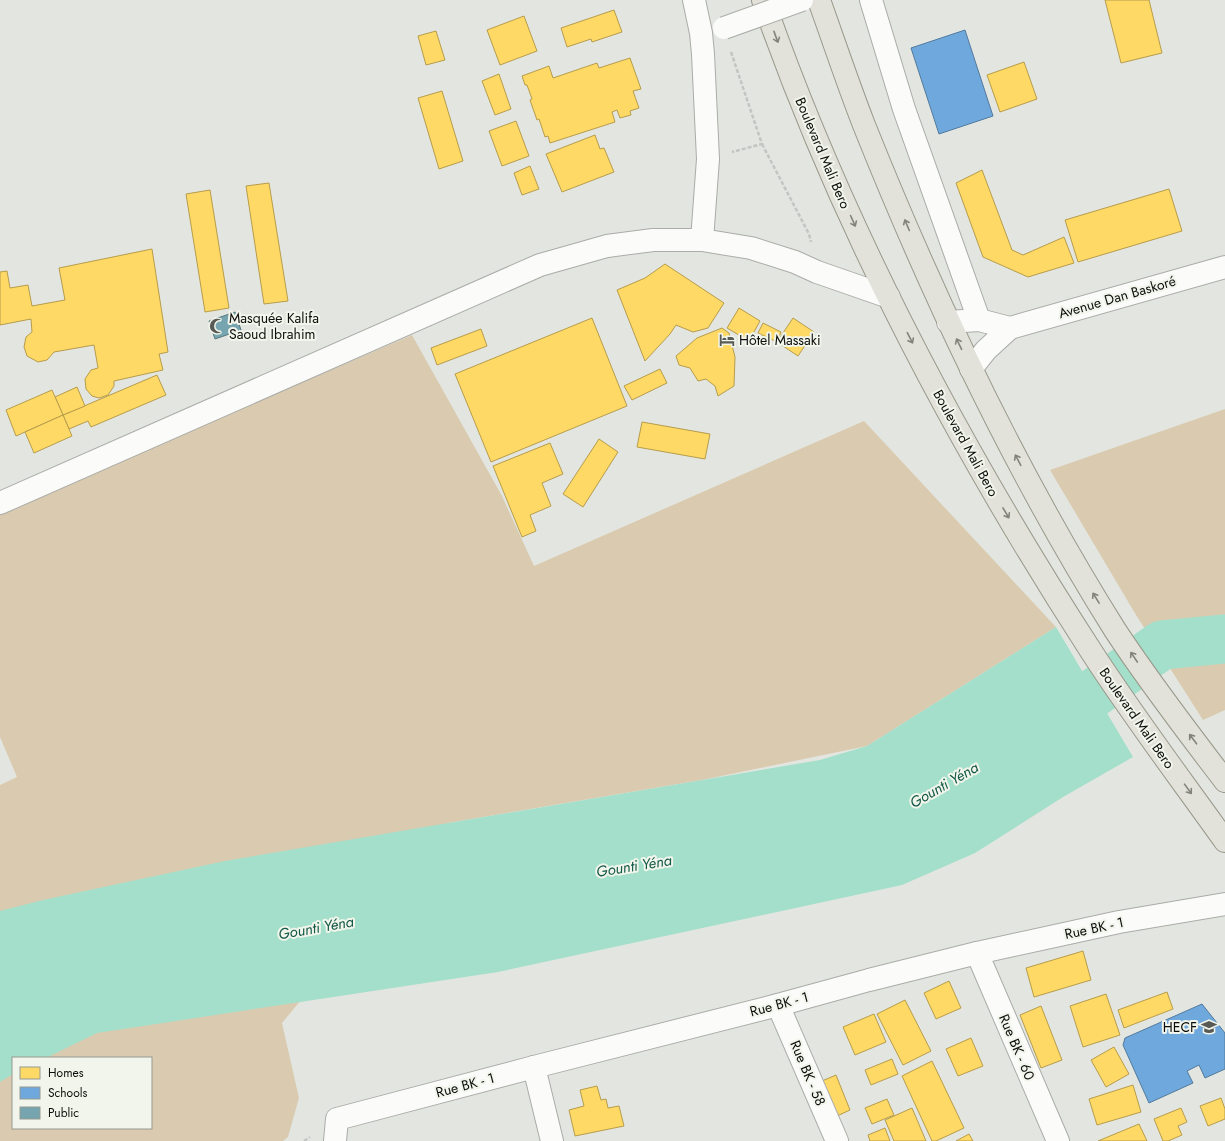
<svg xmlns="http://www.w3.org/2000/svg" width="1225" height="1141" font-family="Jost,sans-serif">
  <rect width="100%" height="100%" fill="#e3e6e0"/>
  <g fill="#dacbb0" fill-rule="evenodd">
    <path d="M 412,335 L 502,496 L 534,566 L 864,421 L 1056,627 L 867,746 L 702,780 L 448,823 L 282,1023 L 299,1098 L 288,1137 L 283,1141 L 0,1141 L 0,785 L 17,777 L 0,737 L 0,515 L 30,500 ZM 13,1058 L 151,1058 L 151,1128 L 13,1128 Z"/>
    <polygon points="1225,409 1225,710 1203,720 1136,615 1050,470"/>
  </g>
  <polygon fill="#a3dfca" points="1056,627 1133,757 1063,797 975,853 902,885 498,972 97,1033 46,1058 13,1058 13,1074 0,1082 0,911 43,900 225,861 820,760 867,746"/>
  <g fill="#ffd966" stroke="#b69c4b">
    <polygon points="1105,0 1149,0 1162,53 1121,63"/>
    <polygon points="614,10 622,32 592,42 591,39 567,47 561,28"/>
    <polygon points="524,16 537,51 500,65 487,30"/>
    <polygon points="436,31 445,60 426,65 418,36"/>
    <polygon points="630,58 641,89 633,91 639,108 630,111 631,115 620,118 617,110 612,112 615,122 550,143 548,136 545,137 539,119 537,120 530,100 532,99 527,85 525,85 522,76 549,66 553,78 597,63 599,68"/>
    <polygon points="1024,62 1037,99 1000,112 987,75"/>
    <polygon points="499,74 511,109 495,115 482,81"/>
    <polygon points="442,91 463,161 439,169 418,98"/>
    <polygon points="516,121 529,156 502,166 489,131"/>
    <polygon points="595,135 600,149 604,148 614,172 562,192 546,154"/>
    <polygon points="530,166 539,189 522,195 514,173"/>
    <polygon points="982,170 1012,250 1023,255 1064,237 1074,263 1028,277 983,257 956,183"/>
    <polygon points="269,183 288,301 264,304 246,186"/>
    <polygon points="1169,189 1182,231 1078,262 1065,220"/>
    <polygon points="210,190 229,308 205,312 186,194"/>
    <polygon points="152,249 168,352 159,354 163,370 114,381 114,386 108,395 99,398 92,396 86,389 85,379 91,370 98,368 94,345 54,352 47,360 38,362 27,356 24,347 26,337 32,332 31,319 0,325 0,272 7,271 10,288 28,285 32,306 65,300 59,268"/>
    <polygon points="665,264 724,303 708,328 693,332 676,325 670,334 645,361 617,290 645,278"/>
    <polygon points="739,308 760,321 749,341 727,328"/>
    <polygon points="592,318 627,406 491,462 455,374"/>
    <polygon points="793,318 814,332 798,356 777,342"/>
    <polygon points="763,323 781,332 777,342 758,333"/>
    <polygon points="722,328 729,333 735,357 734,386 718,396 715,386 706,379 698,381 690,368 679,365 676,356 697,338"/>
    <polygon points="481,329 487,346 437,365 431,348"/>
    <polygon points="660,369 667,383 632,400 624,386"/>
    <polygon points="157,375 166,395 91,427 88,421 69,429 63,415"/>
    <polygon points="77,387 85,406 63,415 55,397"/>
    <polygon points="52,390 63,415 16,436 6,410"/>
    <polygon points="63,415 72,436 34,453 25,432"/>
    <polygon points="642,422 710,434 705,459 637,447"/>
    <polygon points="599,439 618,452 583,507 563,494"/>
    <polygon points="550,443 563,474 542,483 551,506 530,515 536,531 522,537 493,466"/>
    <polygon points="1083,951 1091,980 1034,997 1026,968"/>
    <polygon points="949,981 961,1008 936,1019 924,993"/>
    <polygon points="1167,992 1173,1009 1124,1028 1118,1010"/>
    <polygon points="1106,994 1120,1035 1083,1047 1070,1006"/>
    <polygon points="905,1000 931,1051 903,1065 877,1014"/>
    <polygon points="1041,1006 1062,1060 1041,1068 1020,1015"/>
    <polygon points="874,1014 886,1042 855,1055 843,1027"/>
    <polygon points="971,1038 983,1066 958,1076 946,1049"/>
    <polygon points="1114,1047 1129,1074 1106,1087 1091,1060"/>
    <polygon points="892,1059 898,1074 871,1085 865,1070"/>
    <polygon points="932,1061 964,1128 936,1141 932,1141 902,1076"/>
    <polygon points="836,1075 850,1110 837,1116 822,1081"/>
    <polygon points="1133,1085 1141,1112 1097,1125 1089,1099"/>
    <polygon points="597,1086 601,1100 606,1099 608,1108 619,1106 624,1126 575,1136 569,1110 584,1106 580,1090"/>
    <polygon points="1221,1098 1225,1109 1225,1119 1208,1126 1200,1106"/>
    <polygon points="887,1099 894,1115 872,1124 865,1108"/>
    <polygon points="912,1108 926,1141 894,1141 885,1120"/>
    <polygon points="1181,1108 1187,1122 1178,1126 1182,1135 1168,1141 1163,1141 1154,1119"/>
    <polygon points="1139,1124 1147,1141 1098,1141"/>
    <polygon points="885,1128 890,1141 870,1141 868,1135"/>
    <polygon points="969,1134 973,1141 956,1141"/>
  </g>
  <g fill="#6fa8dc" stroke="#527a9d">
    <polygon points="965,30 993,116 939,134 911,48"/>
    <polygon points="1202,1004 1225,1033 1225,1069 1205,1078 1199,1065 1187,1071 1193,1083 1149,1103 1123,1045 1125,1038"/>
  </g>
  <polygon fill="#76a5af" stroke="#56787e" points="235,312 241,330 215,339 209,321"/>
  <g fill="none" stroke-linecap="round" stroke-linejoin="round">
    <polyline stroke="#a3dfca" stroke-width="49" points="1040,731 1162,645 1225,639"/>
    <g stroke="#aaaca7" stroke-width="24">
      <g id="minor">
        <polyline points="694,0 701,33 703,54 708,159 702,240"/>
        <polyline points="871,0 904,109 979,320"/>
        <polyline points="948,322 979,320 1010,328 1225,267"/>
        <polyline points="971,369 986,350 1010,328"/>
        <polyline points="0,503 540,265 607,246 653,240 702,240 751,248 795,262 817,272 889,297"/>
        <polyline points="977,953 1058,1141"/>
        <polyline points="778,1005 837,1141"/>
        <polyline points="534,1067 552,1141"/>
        <polyline points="335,1141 337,1119 534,1067 778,1005 869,980 977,953 1119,922 1225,904"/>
      </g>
    </g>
    <g stroke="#98988a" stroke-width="24">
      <g id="major">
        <path d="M 763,0 C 843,229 959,447 1091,651 C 1133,716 1180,778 1225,841"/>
        <path d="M 819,0 C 834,42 848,84 864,125 C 934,300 1015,471 1115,630 C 1149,682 1187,731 1225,781"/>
      </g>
    </g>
    <g stroke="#c4c4c2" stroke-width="2.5" stroke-dasharray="4 2" stroke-linecap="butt">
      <polyline points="731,52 762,144 732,152"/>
      <polyline points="762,144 809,234 811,242"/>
      <polyline points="304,1141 310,1137"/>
    </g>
    <use href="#minor" stroke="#fbfbfa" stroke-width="22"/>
    <use href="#major" stroke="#e2e2da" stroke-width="22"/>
    <g stroke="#aaaca7" stroke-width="24" stroke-linecap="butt">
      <polyline id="minor-bridge" points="724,28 802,0"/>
    </g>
    <use href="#minor-bridge" stroke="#fbfbfa" stroke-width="22"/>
  </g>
  <defs><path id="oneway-shaft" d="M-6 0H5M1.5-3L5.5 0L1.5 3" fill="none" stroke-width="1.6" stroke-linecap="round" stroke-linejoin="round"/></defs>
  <g stroke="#82837d">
    <use href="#oneway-shaft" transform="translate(776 37) rotate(70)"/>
    <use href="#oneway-shaft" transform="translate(853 221) rotate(66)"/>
    <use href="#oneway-shaft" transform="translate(907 225) rotate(-113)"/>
    <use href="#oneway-shaft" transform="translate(910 338) rotate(63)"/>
    <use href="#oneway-shaft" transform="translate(959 344) rotate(-116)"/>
    <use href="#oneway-shaft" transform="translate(1018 460) rotate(-118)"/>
    <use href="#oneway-shaft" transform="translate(1006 513) rotate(59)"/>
    <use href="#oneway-shaft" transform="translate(1096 598) rotate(-122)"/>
    <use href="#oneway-shaft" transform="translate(1134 657) rotate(-124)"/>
    <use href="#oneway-shaft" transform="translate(1193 739) rotate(-127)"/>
    <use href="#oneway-shaft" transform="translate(1188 789) rotate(54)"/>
  </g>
  <defs>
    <g id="mosque-bare" transform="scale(1.2)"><path d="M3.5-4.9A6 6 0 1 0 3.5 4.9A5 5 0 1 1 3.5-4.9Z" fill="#585a56" stroke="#f1f5eb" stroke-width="2.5" paint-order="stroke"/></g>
    <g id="hotel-bare" transform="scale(1.2)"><path d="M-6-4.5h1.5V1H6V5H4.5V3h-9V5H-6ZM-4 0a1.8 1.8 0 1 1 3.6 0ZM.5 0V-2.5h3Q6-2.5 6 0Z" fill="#585a56" stroke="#f1f5eb" stroke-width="2.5" paint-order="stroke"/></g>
    <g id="university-bare" transform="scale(1.2)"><path d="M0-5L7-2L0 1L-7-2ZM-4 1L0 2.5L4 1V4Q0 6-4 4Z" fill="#585a56" stroke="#f1f5eb" stroke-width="2.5" paint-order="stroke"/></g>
  </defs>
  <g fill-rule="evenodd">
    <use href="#mosque-bare" x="217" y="326"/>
    <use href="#hotel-bare" x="727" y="340"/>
    <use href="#university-bare" x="1209" y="1027"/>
  </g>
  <g text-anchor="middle" stroke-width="4" stroke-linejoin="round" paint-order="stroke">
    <g font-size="14" fill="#0d0e0b" stroke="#f1f5eb">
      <text transform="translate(823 153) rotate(67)" y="5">Boulevard Mali Bero</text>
      <text transform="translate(1117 297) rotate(-16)" y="5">Avenue Dan Baskoré</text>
      <text transform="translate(966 443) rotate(61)" y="5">Boulevard Mali Bero</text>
      <text transform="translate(1137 718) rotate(55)" y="5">Boulevard Mali Bero</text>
      <text transform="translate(1094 928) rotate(-12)" y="5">Rue BK - 1</text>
      <text transform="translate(779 1004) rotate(-15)" y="5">Rue BK - 1</text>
      <text transform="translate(1017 1047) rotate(67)" y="5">Rue BK - 60</text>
      <text transform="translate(808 1073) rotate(67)" y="5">Rue BK - 58</text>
      <text transform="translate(465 1085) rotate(-15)" y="5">Rue BK - 1</text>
    </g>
    <g font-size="14" fill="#0d0e0b" stroke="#f1f5eb" text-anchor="start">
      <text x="229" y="323">Masquée Kalifa<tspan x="229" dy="16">Saoud Ibrahim</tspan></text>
      <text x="739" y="345">Hôtel Massaki</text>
      <text x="1197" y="1032" text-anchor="end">HECF</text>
    </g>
    <g font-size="15" font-style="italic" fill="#145948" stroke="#f1f5eb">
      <text transform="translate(944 785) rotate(-30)" y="5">Gounti Yéna</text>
      <text transform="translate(634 866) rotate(-9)" y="5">Gounti Yéna</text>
      <text transform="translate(316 928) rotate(-10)" y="5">Gounti Yéna</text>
    </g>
  </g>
  <rect x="12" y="1057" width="140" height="72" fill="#f1f5eb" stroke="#969991"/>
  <rect x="20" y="1067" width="20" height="12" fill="#ffd966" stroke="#969991"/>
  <text x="48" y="1077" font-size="12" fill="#0d0e0b">Homes</text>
  <rect x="20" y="1087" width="20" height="12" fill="#6fa8dc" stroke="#969991"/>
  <text x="48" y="1097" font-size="12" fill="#0d0e0b">Schools</text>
  <rect x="20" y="1107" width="20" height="12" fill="#76a5af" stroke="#969991"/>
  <text x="48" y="1117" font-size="12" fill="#0d0e0b">Public</text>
</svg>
